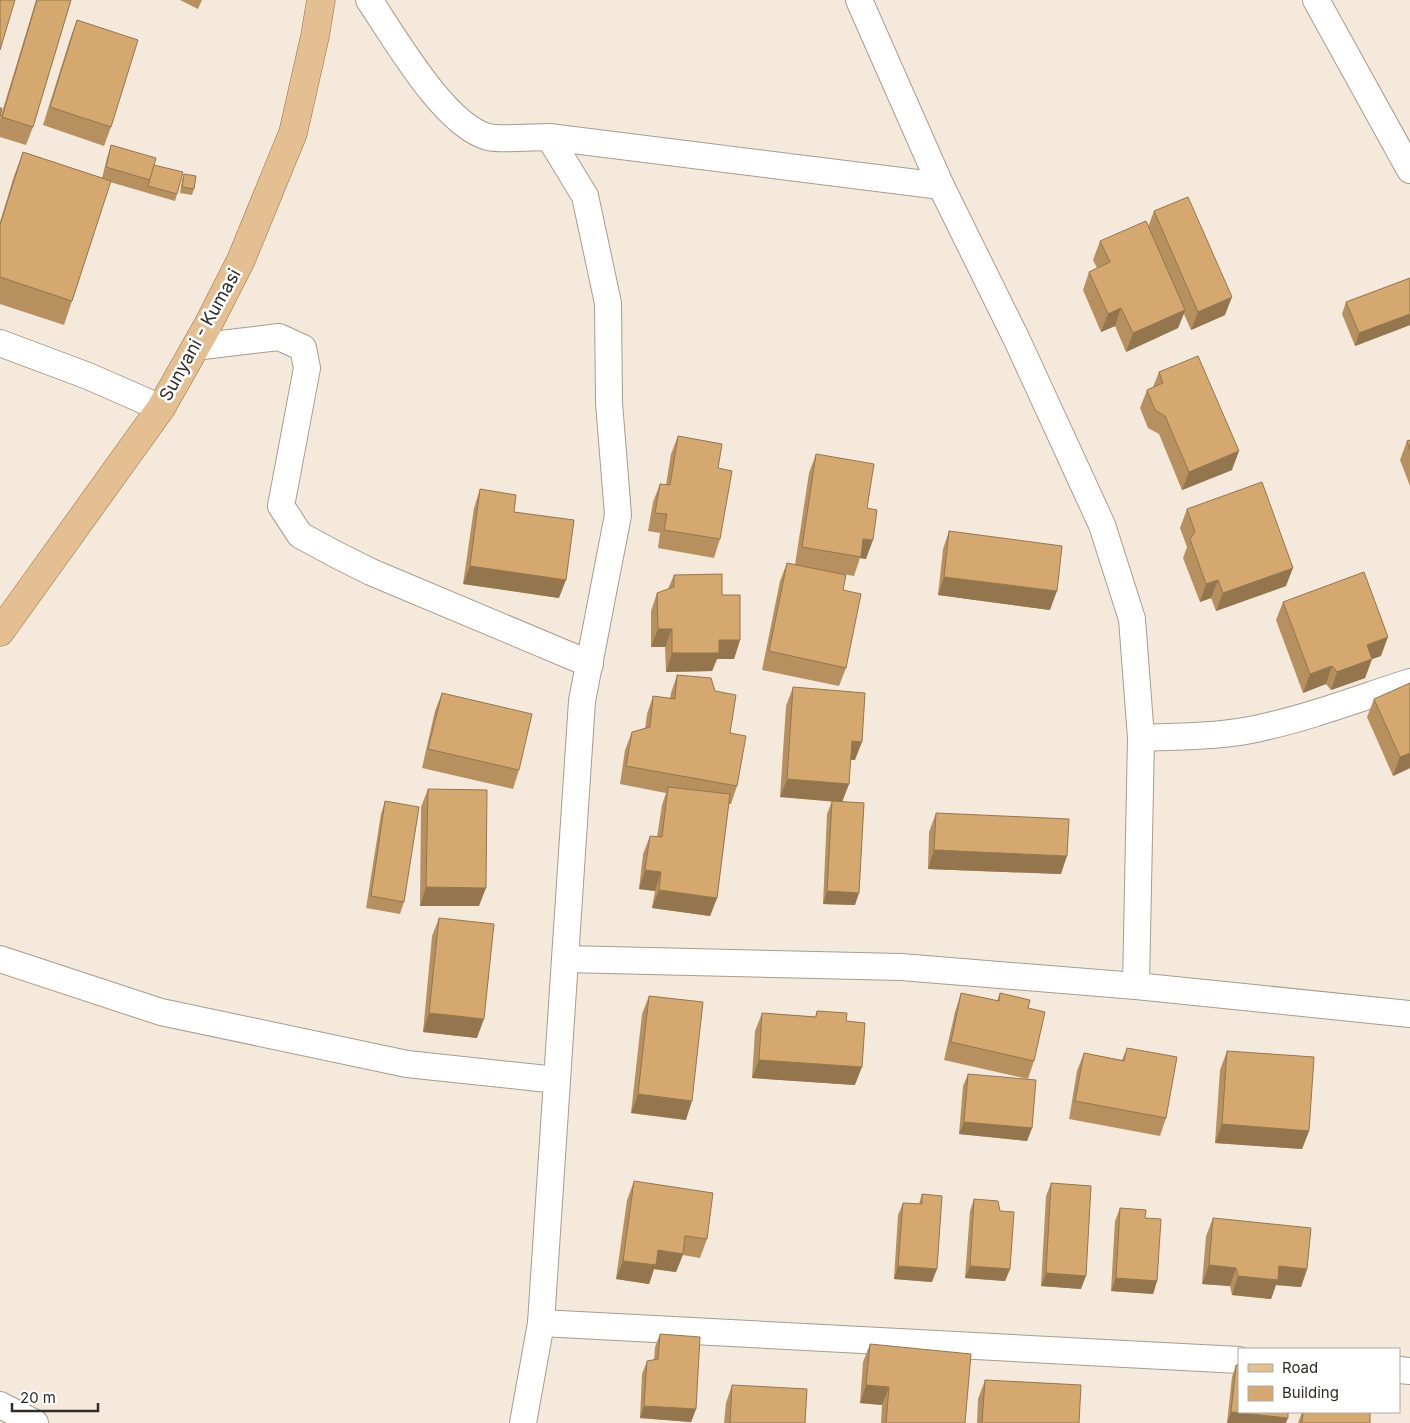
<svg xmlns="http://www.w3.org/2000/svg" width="1410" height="1423" font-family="Inter,sans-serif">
  <rect width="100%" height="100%" fill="#f5e9db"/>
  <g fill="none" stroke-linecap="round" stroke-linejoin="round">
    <g stroke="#a79c8f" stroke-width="28">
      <g id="minor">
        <path d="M 369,0 C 395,38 444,125 488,137 C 502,140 534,137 549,137 L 941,186"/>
        <polyline points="859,0 941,186 1017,340 1102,525 1132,619 1141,738 1136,986"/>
        <polyline points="1316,0 1410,170"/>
        <polyline points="0,343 88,376 161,408"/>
        <polyline points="195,347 279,337 303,348 307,368 281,506 300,535 335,554 371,572 590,664"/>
        <path d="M 1141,738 C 1180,736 1221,737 1260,728 C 1311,717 1360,698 1410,682"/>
        <polyline points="0,959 161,1012 407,1064 557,1080"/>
        <polyline points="565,959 901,967 1136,986 1410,1014"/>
        <polyline points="541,1323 1239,1360"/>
        <polyline points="1399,1370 1410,1371"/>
        <polyline points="0,1405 35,1423"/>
        <polyline points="523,1423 541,1323 582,701 618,515 609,403 608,303 585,196 549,137"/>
      </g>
    </g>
    <g stroke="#996f3d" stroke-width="29">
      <polyline id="primary" points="0,632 161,408 208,325 241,260 293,133 315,36 321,0"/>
    </g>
    <use href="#minor" stroke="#fff" stroke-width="26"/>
    <use href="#primary" stroke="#e4bf92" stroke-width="28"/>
  </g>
  <g fill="#b6905f">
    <polygon points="36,0 71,0 33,127 26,145 0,137 0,119"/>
    <polygon points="180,0 202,0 198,9"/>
    <polygon points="77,20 111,127 104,146 43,125 70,39"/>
    <polygon points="111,145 154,165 177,194 175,201 110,182 72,301 64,325 0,304 0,222 14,176 23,152 102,178 107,158"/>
    <polygon points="184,174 194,189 192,195 180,193 182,180"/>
    <polygon points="1154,211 1225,315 1191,330 1184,314 1178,328 1126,352 1115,326 1101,332 1083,290 1089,272 1097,268 1093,260 1100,241 1148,227"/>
    <polygon points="1410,278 1410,325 1355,346 1342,314 1346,302"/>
    <polygon points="1159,372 1232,470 1182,490 1159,434 1148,428 1140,408 1147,390 1153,387"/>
    <polygon points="678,436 718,468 720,539 714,558 658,548 660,533 648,531 653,502 660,484 666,485 671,454"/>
    <polygon points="1410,440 1410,486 1400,460 1407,441"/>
    <polygon points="816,454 867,508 866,559 860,558 854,576 825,571 843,590 846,668 839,686 762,670 780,581 787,563 795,565 809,473"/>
    <polygon points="480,489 514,512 559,598 463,584 474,508"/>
    <polygon points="1187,509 1286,586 1216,611 1211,598 1200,602 1183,558 1187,547 1180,528"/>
    <polygon points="949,531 1050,610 938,595 943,549"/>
    <polygon points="674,575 722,595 740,640 734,659 717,659 712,671 666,672 665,647 651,647 651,611 657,593 668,589"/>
    <polygon points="1283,602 1381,656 1372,659 1365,678 1331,690 1326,684 1303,693 1276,620"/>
    <polygon points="677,675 715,691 730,733 737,786 731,804 729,804 717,898 710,916 652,908 655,891 639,889 643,854 650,836 657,837 662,805 666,793 620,784 625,750 632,732 645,729 647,714 653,696 670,698 671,693"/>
    <polygon points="793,687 855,760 850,760 849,784 842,802 855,905 823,904 827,814 832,801 836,802 780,797 786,706"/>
    <polygon points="442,693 519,770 513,789 422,768 435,711"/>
    <polygon points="1374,699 1410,768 1393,776 1367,717"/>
    <polygon points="428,789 479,906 420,906 421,807"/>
    <polygon points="385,801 404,902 400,914 366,908 381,814"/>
    <polygon points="936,813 1061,874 928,869 929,832"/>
    <polygon points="439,918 477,1038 423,1032 432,936"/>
    <polygon points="961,993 997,1001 1000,993 1028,1008 1034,1061 1028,1079 944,1060 955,1012"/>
    <polygon points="649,996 686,1120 631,1113 642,1014"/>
    <polygon points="817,1011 846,1021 855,1085 752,1078 755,1031 762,1013 815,1017"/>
    <polygon points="1127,1048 1166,1118 1160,1136 1069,1119 1077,1071 1084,1053 1122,1060"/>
    <polygon points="1227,1051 1309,1131 1302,1149 1215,1143 1220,1070"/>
    <polygon points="968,1074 1032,1128 1027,1141 959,1134 963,1086"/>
    <polygon points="634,1181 707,1239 700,1258 683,1255 676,1272 654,1269 649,1284 616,1279 627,1200"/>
    <polygon points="1051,1183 1081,1289 1041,1286 1046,1196"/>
    <polygon points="922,1194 932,1282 894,1279 898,1215 903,1203 919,1204"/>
    <polygon points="974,1199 1010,1269 1005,1281 965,1278 970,1211"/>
    <polygon points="1120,1208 1145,1218 1157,1281 1153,1294 1111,1291 1115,1221"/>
    <polygon points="1213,1218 1307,1269 1301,1287 1276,1285 1271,1299 1232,1295 1230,1286 1202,1284 1206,1236"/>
    <polygon points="660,1334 696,1409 691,1422 640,1418 642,1374 647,1361 654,1360 655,1347"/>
    <polygon points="870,1344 965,1423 881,1423 882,1405 860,1403 863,1362"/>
    <polygon points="1236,1365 1286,1423 1227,1423 1232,1377"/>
    <polygon points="985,1380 1079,1423 977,1423 978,1399"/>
    <polygon points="732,1385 805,1423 724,1423 726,1403"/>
    <polygon points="1302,1412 1355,1412 1370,1423 1298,1423"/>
  </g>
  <g fill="#94764e">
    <polygon points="1232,297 1225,315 1191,330 1198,312"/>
    <polygon points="1121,308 1115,326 1101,332 1108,314"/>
    <polygon points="1185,310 1178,328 1126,352 1133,333"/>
    <polygon points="1410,314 1410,325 1355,346 1359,333"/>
    <polygon points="1239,451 1232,470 1182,490 1189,472"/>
    <polygon points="863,539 873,540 866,559 860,558"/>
    <polygon points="470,566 566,580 559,598 463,584"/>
    <polygon points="1293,568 1286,586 1216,611 1223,593"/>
    <polygon points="944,577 1057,591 1050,610 938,595"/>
    <polygon points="1218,580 1211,598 1200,602 1206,584"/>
    <polygon points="658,629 672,629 665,647 651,647"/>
    <polygon points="1388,637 1381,656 1372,659 1365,678 1331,690 1337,672 1367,645"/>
    <polygon points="719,640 740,640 734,659 717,659 712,671 666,672 672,653"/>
    <polygon points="1332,666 1326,684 1303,693 1310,674"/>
    <polygon points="852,741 862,742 855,760 845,759"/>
    <polygon points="1410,753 1410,768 1393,776 1400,757"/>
    <polygon points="787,779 849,784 842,802 780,797"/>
    <polygon points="934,850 1067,856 1061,874 928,869"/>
    <polygon points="645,870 661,872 655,891 639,889"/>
    <polygon points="426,887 486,888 479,906 420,906"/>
    <polygon points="659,890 717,898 710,916 652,908"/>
    <polygon points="827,891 859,893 855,905 823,904"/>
    <polygon points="429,1013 484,1019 477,1038 423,1032"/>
    <polygon points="759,1060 862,1067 855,1085 752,1078"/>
    <polygon points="638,1094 692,1101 686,1120 631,1113"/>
    <polygon points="964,1122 1032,1128 1027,1141 959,1134"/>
    <polygon points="1222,1124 1309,1131 1302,1149 1215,1143"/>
    <polygon points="658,1250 683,1254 676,1272 654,1269 649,1284 616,1279 623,1261"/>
    <polygon points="1209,1265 1236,1268 1230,1286 1202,1284"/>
    <polygon points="898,1266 937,1269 932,1282 894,1279"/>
    <polygon points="970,1266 1010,1269 1005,1281 965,1278"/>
    <polygon points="1279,1266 1307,1269 1301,1287 1276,1285 1271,1299 1232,1295 1238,1276"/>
    <polygon points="1046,1273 1086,1276 1081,1289 1041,1286"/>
    <polygon points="1116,1278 1157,1281 1153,1294 1111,1291"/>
    <polygon points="866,1385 889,1387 882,1405 860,1403"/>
    <polygon points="644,1406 696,1409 691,1422 640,1418"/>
    <polygon points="1231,1412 1288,1418 1286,1423 1227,1423"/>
  </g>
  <g fill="#d4a86f" stroke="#94764e">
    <polygon points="0,0 15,0 0,50"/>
    <polygon points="37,0 71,0 33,127 2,117"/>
    <polygon points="77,20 138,40 111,127 50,107"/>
    <polygon points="0,108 2,108 0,117"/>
    <polygon points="111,145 156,158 150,180 106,167"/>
    <polygon points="23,152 111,181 72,301 0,277 0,225"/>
    <polygon points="154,165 183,172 177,194 148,186"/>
    <polygon points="184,174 196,176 194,189 182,187"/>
    <polygon points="1188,197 1232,297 1198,312 1154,211"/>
    <polygon points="1146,221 1185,310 1133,333 1121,308 1108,314 1089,272 1110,262 1100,241"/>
    <polygon points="1410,278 1410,314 1359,333 1346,302"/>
    <polygon points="1198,356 1239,451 1189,472 1165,416 1155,410 1147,390 1163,383 1159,372"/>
    <polygon points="678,436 722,444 718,468 732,471 720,539 664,530 667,514 655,513 660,484 670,485"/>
    <polygon points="1410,440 1410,450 1407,441"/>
    <polygon points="816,454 874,464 867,508 877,510 873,540 863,539 861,557 802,547"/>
    <polygon points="1262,482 1293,568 1223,593 1218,580 1206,584 1190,539 1195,532 1187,509"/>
    <polygon points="480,489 516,495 514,512 574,520 566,580 470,566"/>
    <polygon points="949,531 1062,546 1057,591 944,577"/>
    <polygon points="787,563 846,575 843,590 861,594 846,668 769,651"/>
    <polygon points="1364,572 1388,637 1367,645 1372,659 1337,672 1332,666 1310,674 1283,602"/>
    <polygon points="722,574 722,595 740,595 740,640 719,640 719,653 672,653 672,629 658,629 657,593 674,587 674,575"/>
    <polygon points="677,675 711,678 715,691 736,695 730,733 746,736 737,786 626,766 632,732 650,727 653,696 675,699"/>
    <polygon points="1410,683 1410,753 1400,757 1374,699"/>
    <polygon points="793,687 865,693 862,742 852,741 849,784 787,779"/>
    <polygon points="442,693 532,714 519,770 428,749"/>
    <polygon points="668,787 730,794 717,898 659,890 661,872 645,870 650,836 662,837"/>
    <polygon points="428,789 487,790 486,888 426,887"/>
    <polygon points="385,801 419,807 404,902 371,896"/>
    <polygon points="832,801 864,803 859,893 827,891"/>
    <polygon points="936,813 1069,819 1067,856 934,850"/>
    <polygon points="439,918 494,924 484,1019 429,1013"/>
    <polygon points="961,993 999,1001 1000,993 1030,1000 1028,1008 1045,1012 1034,1061 951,1042"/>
    <polygon points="649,996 703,1002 692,1101 638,1094"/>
    <polygon points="817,1011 847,1013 846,1021 865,1023 862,1067 759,1060 762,1013 816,1017"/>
    <polygon points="1127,1048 1177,1057 1166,1118 1075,1101 1084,1053 1124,1061"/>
    <polygon points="1227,1051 1314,1057 1309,1131 1222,1124"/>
    <polygon points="968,1074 1036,1080 1032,1128 964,1122"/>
    <polygon points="634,1181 713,1193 707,1239 685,1236 683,1254 658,1250 656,1265 623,1261"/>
    <polygon points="1051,1183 1091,1186 1086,1276 1046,1273"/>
    <polygon points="922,1194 942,1196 937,1269 898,1266 903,1203 922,1204"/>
    <polygon points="974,1199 998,1201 1000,1211 1014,1212 1010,1269 970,1266"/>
    <polygon points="1120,1208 1146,1210 1145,1218 1161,1219 1157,1281 1116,1278"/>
    <polygon points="1213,1218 1311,1228 1307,1269 1279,1266 1278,1280 1238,1276 1236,1268 1209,1265"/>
    <polygon points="660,1334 700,1337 696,1409 644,1406 647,1361 658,1359"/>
    <polygon points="870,1344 971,1354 965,1423 886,1423 889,1387 866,1385"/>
    <polygon points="1236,1365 1239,1365 1239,1412 1288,1412 1288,1418 1231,1412"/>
    <polygon points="985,1380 1081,1385 1079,1423 982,1423"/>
    <polygon points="732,1385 807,1389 805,1423 730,1423"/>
    <polygon points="1303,1412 1370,1412 1370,1423 1302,1423"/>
  </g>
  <g text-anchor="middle" stroke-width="5" stroke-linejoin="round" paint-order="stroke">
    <g font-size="18" fill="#2f2b26" stroke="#fff">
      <text transform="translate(200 335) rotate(-61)" y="6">Sunyani - Kumasi</text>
    </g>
  </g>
  <rect x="1238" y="1348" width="162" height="65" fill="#ffffff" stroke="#acaaa8"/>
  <rect x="1248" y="1364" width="25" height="8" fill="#e4bf92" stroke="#acaaa8"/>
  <text x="1282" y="1373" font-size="15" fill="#2f2b26">Road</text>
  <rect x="1248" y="1386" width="25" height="15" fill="#d4a86f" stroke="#acaaa8"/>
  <text x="1282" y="1398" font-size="15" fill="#2f2b26">Building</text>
  <path d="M12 1403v8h86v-8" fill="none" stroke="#2f2b26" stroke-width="2.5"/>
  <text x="20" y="1403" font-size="15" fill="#2f2b26" stroke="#ffffff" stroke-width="4" paint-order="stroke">20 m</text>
</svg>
